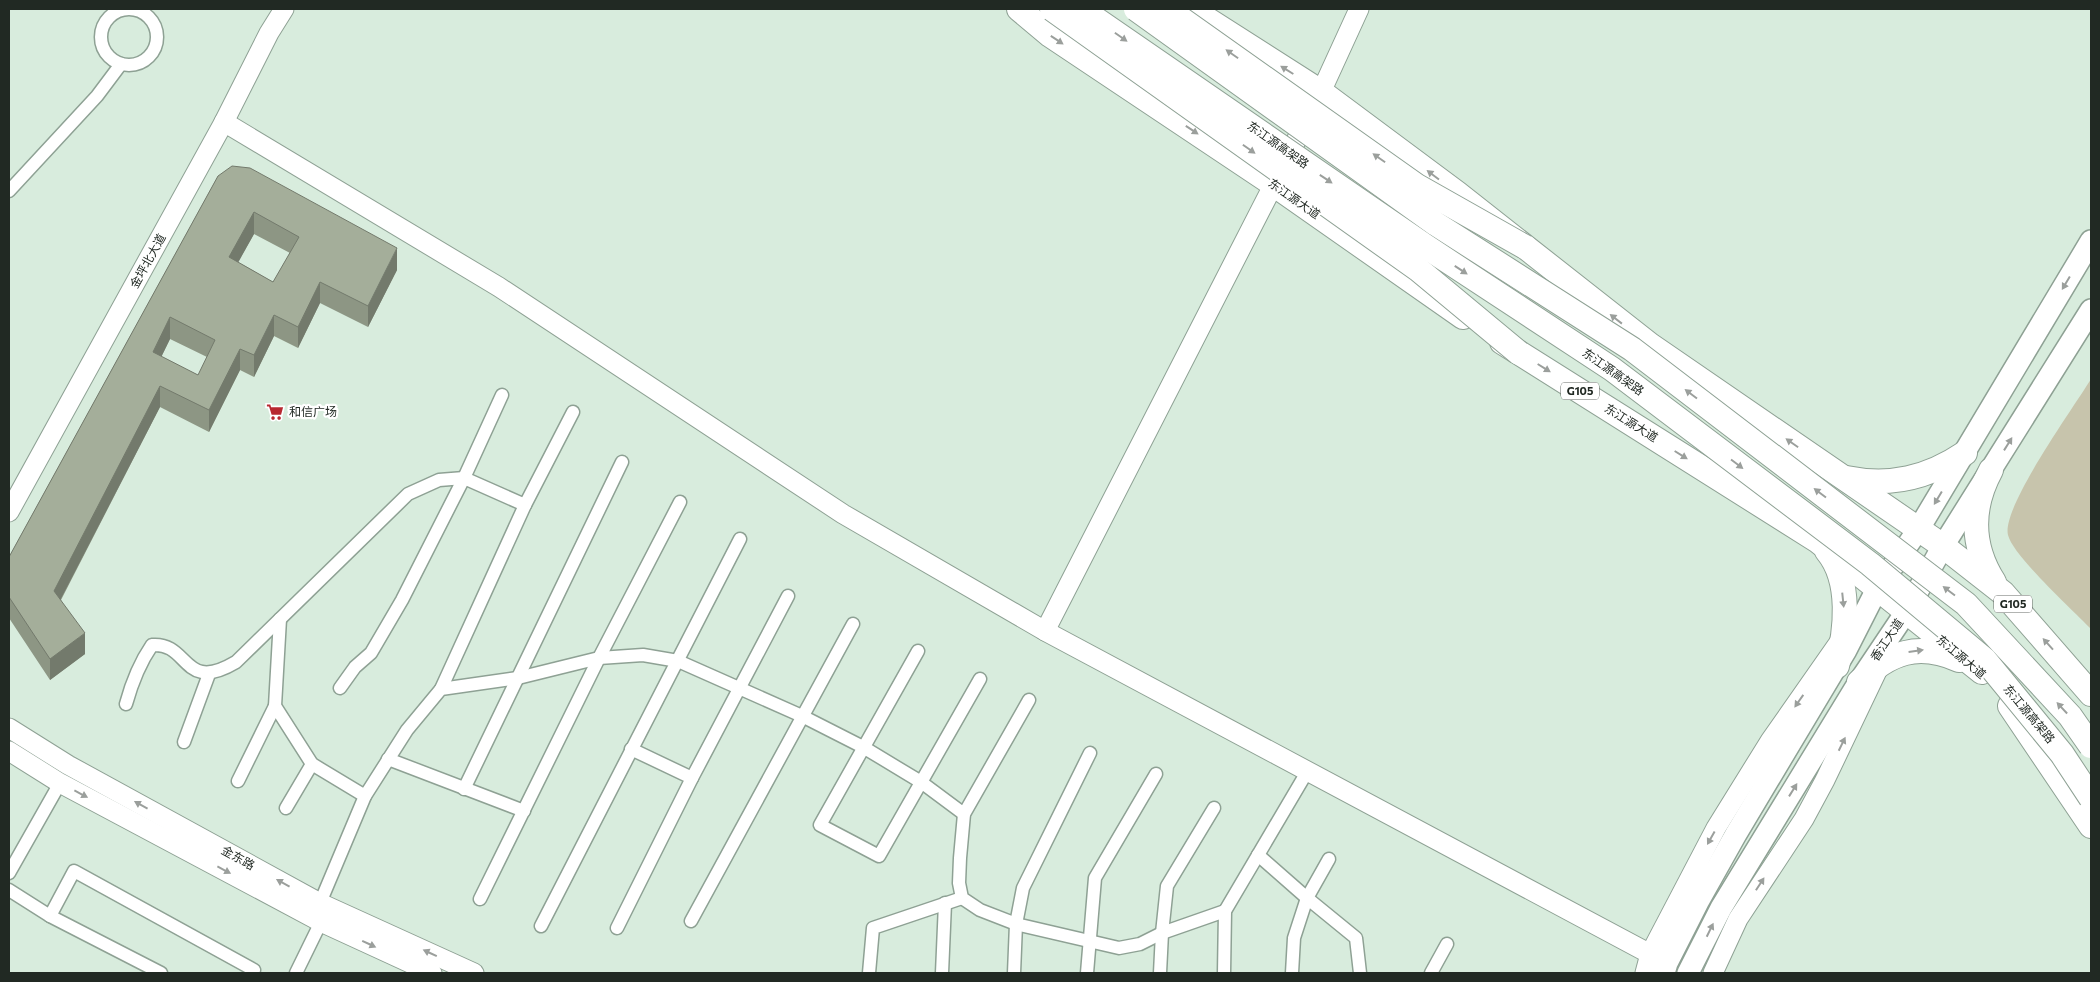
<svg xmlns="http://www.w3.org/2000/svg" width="2100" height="982" font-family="Commissioner,'Noto Sans SC',sans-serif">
  <rect width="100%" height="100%" fill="#d8ecdd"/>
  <path fill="#c7c4ac" d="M 2091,379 L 2091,629 C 2074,611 2013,556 2008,535 C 2001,508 2074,407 2091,379 Z"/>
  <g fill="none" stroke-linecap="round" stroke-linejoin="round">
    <g stroke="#8ea194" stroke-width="15">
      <g id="street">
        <circle cx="129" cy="37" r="28"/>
        <polyline points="9,191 97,96 121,64"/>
        <polyline points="280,619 275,706 312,764 365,796"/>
        <polyline points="918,651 820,825 879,856 980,679"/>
        <polyline points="340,688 355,667 371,653 402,600 464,478 502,395"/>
        <polyline points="441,689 525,505 573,412"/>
        <polyline points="1029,700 964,814 960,858 959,883 962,898 980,910 1016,924 1119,948 1140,944 1162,933 1225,911"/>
        <path d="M 126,704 C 132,682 139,664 152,645 C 190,642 182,694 236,662 L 408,494 L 439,480 L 464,478 L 525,505"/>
        <polyline points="184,742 209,674"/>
        <polyline points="631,749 692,778"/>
        <polyline points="388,759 524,811"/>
        <polyline points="238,781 275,706"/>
        <polyline points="464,789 622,462"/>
        <polyline points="286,808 312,764"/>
        <polyline points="1258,855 1307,898 1356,938 1360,973"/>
        <polyline points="9,873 60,783"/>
        <polyline points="9,890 50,916 161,973"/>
        <polyline points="480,899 599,658 680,502"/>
        <polyline points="320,903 365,796 407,730 441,689 518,678 599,658 643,655 678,661 802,716 863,747 921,782 964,814"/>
        <polyline points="50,916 74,871 254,970 252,973"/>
        <polyline points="691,921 853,624"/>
        <polyline points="541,926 740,539"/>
        <polyline points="617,928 692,778 788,596"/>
        <polyline points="296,973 321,922"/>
        <polyline points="869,973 873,928 962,898"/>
        <polyline points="942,973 945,903"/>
        <polyline points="1014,973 1016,924 1023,888 1090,753"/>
        <polyline points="1087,973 1095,878 1156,774"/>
        <polyline points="1160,973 1162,933 1167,886 1214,808"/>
        <polyline points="1224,973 1225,911 1307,772"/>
        <polyline points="1292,973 1294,938 1307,898 1329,859"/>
        <polyline points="1431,973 1447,944"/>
      </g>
    </g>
    <g stroke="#8ea194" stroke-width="21">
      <g id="secondary">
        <polyline points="224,122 499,287 843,514 1045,631 1667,963"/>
        <polyline points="9,512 224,122 269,33 284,9"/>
        <polyline points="1045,631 1321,92 1359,9"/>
        <polyline points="9,728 68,765 320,903 474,973"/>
        <polyline points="9,751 60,783 321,922 432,973"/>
        <polyline points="1645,973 1650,954 1716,828 1770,741 1840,641"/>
        <polyline points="1713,973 1738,919 1804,819 1825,780 1879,667"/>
      </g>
    </g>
    <g stroke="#8ea194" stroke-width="24">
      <g id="primary">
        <polyline points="1664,973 1667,963 1699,900 1736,834 1846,650 1877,589 1918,530 2091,241"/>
        <polyline points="1688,973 1721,908 1859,682 1906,612 1943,546 2091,310"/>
      </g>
    </g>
    <g stroke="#8ea194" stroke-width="26">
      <g id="highway">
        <polyline points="1019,9 1050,35 1273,184 1463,317"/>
        <polyline points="1191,9 1321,92 1458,194 1650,345 1943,546 2003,593 2091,694"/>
        <polyline points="1502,342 1818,541 1982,672"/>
        <path d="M 1991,470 C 1971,507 1971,546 1994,582"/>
        <path d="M 1846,478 C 1890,487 1928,478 1965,453"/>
        <path d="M 1827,551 C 1852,581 1846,631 1837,666"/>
        <path d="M 1859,682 C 1890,652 1918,642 1959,660"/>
        <polyline points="2010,706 2091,826"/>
      </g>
    </g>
    <use href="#street" stroke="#fff" stroke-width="12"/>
    <use href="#secondary" stroke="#fff" stroke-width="19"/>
    <use href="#primary" stroke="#fff" stroke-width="21"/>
    <use href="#highway" stroke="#fff" stroke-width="24"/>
    <g stroke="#8ea194" stroke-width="26" stroke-linecap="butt">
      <g id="highway-bridge">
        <polyline points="1052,9 1419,270 1519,353"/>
        <polyline points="1081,9 1425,246 1612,369 1870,564 1985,660 2062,754 2091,798"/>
        <polyline points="1136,9 1436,224 1632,349 1966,604 2070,716 2091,746"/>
        <polyline points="1167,9 1417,186 1525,247"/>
      </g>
    </g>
    <use href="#highway-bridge" stroke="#fff" stroke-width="24"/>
  </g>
  <path fill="#8d9684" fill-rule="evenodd" d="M 218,176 L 397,270 L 368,327 L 320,303 L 298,348 L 274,336 L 254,377 L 240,370 L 209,432 L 160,407 L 61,600 L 85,654 L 50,680 L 9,618 L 9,557 ZM 254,234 L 290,253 L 273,282 L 238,262 ZM 170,339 L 207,357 L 198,375 L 161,357 Z"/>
  <g fill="#737a6c">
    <polygon points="254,212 254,234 229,279 229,257"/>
    <polygon points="397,248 397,270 368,327 368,306"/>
    <polygon points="320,282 320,303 298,348 298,327"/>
    <polygon points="274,315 274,336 254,377 254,355"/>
    <polygon points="170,317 170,339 153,374 153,352"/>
    <polygon points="240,349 240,370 209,432 209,410"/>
    <polygon points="160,386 160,407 54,612 54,591"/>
    <polygon points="85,633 85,654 50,680 50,659"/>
  </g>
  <path fill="#a4ae9a" stroke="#737a6c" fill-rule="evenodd" d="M 232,166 L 250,168 L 397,248 L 368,306 L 320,282 L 298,327 L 274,315 L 254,355 L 240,349 L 209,410 L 160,386 L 54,591 L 85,633 L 50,659 L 9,597 L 9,557 L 218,176 ZM 254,212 L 299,237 L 273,282 L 229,257 ZM 170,317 L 215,340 L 198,375 L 153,352 Z"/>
  <defs><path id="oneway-solid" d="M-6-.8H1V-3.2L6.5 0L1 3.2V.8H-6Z" transform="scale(1.25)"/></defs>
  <g fill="#9b9f9c">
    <use href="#oneway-solid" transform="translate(1121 37) rotate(35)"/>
    <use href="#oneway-solid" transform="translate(1057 40) rotate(34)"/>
    <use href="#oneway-solid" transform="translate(1232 54) rotate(-145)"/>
    <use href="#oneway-solid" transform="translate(1287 70) rotate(-148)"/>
    <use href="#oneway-solid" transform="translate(1192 130) rotate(34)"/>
    <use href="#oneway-solid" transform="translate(1249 149) rotate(35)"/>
    <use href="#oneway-solid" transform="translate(1379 158) rotate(-145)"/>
    <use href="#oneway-solid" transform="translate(1433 175) rotate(-143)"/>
    <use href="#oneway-solid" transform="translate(1326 179) rotate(34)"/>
    <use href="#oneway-solid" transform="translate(1461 270) rotate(33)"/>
    <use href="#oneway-solid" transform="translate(2066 283) rotate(121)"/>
    <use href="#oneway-solid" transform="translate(1616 319) rotate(-142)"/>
    <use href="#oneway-solid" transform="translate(1544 368) rotate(32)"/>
    <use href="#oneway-solid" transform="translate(1691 394) rotate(-143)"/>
    <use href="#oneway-solid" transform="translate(1792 443) rotate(-145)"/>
    <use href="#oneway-solid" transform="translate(2008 444) rotate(-58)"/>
    <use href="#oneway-solid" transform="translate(1681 455) rotate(32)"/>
    <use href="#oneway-solid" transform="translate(1737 464) rotate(37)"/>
    <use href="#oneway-solid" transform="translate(1820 493) rotate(-143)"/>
    <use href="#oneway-solid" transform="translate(1938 498) rotate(121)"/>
    <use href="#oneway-solid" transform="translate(1949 591) rotate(-143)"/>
    <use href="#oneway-solid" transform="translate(1843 600) rotate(84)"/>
    <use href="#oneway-solid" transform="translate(2048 644) rotate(-132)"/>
    <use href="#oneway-solid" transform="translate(1916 651) rotate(-8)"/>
    <use href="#oneway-solid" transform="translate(1799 701) rotate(125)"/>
    <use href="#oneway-solid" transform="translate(2062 708) rotate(-133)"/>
    <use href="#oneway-solid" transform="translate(1842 744) rotate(-64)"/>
    <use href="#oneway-solid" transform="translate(1793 790) rotate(-58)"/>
    <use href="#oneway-solid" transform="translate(81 794) rotate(28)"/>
    <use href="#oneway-solid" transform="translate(141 805) rotate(-151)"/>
    <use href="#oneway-solid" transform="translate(1711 838) rotate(119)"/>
    <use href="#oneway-solid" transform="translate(224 870) rotate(28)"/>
    <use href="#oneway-solid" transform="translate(283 883) rotate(-151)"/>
    <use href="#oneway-solid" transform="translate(1760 884) rotate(-57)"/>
    <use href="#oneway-solid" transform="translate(1710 930) rotate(-64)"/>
    <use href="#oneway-solid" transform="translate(369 944) rotate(25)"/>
    <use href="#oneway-solid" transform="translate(430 953) rotate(-155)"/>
  </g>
  <defs>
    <g id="supermarket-bare" transform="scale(1.35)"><path d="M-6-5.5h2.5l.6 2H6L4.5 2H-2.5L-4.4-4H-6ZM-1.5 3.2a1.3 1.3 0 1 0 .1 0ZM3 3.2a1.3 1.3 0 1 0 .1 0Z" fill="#b82830" stroke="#fff" stroke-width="2.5" paint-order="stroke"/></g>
  </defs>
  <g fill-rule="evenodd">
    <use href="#supermarket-bare" x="275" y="412"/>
  </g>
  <g text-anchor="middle" stroke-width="4.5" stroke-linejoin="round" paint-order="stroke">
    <g fill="#fff" stroke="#646965" stroke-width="1">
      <rect x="1561" y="382.5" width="38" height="17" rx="4"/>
      <rect x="1994" y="595.5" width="38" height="17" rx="4"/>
    </g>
    <g font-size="11" font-weight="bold" fill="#212923">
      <text x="1580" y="395">G105</text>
      <text x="2013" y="608">G105</text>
    </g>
    <g font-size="12" fill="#212923" stroke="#fff">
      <text transform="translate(1278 145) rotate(35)" y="4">东江源高架路</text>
      <text transform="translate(1294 199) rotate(35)" y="4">东江源大道</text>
      <text transform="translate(148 261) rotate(-61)" y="4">金坪北大道</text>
      <text transform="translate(1613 372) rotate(35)" y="4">东江源高架路</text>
      <text transform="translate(1631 423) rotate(32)" y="4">东江源大道</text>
      <text transform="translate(1887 640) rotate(-56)" y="4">香江大道</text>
      <text transform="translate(1961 657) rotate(40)" y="4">东江源大道</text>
      <text transform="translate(2029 714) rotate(50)" y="4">东江源高架路</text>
      <text transform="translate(238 858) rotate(29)" y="4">金东路</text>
    </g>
    <g font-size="12" fill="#212923" stroke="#fff" text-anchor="start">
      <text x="289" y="416">和信广场</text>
    </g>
  </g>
  <rect width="2100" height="982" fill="none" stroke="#212923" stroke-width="20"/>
</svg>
